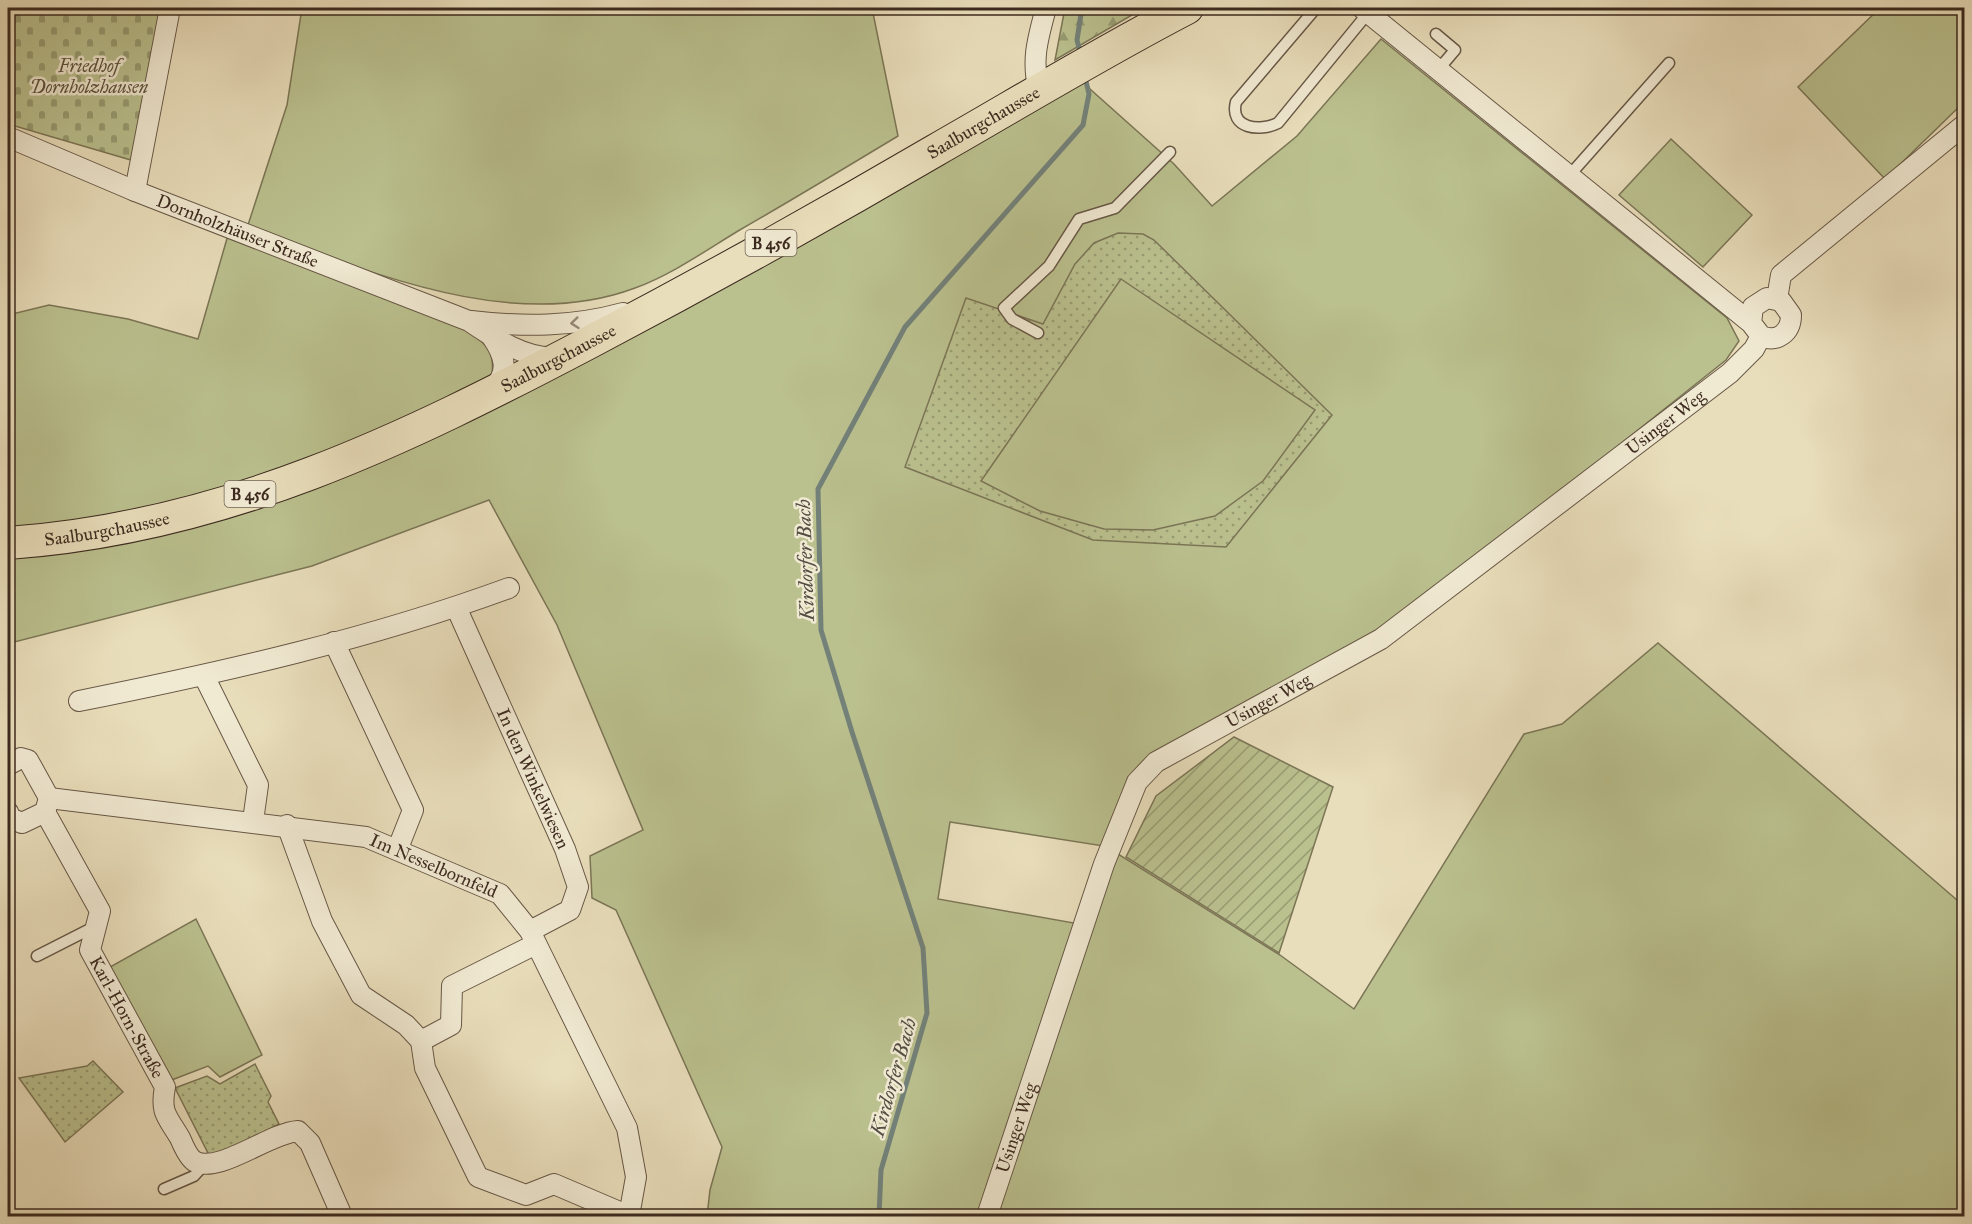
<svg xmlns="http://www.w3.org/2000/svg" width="1972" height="1224" font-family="'IM FELL Great Primer',serif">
  <defs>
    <pattern id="forest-firs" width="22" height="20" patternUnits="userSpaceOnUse" patternTransform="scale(1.5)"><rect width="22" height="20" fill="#bac08e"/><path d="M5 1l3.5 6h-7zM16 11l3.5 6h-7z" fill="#989c73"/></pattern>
    <pattern id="cemetery-stones" width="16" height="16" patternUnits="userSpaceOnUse" patternTransform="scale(1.5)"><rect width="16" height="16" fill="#bac08e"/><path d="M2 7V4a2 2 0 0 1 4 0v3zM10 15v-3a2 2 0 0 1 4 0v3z" fill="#989c73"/></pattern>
    <pattern id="park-dots" width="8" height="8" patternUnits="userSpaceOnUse" patternTransform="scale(1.5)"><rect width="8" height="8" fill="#bac08e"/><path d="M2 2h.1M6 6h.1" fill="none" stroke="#989c73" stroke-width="1.8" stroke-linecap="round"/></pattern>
    <pattern id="garden-furrows" width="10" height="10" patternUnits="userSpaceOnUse" patternTransform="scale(1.5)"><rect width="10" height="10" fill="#bac08e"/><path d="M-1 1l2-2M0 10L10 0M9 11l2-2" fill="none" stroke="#989c73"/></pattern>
  </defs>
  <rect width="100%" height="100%" fill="#e9debb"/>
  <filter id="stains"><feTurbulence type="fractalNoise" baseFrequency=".00333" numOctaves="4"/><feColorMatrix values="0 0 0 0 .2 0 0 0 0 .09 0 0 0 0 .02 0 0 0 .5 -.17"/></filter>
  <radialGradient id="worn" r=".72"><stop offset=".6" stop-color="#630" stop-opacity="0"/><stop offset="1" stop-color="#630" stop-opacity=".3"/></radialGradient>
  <g fill="#bac08e" stroke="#7b7556" stroke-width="1.5" fill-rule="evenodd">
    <path d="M 302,8 L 872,8 L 898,136 C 845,168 792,200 738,231 C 705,251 671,275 635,288 C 510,335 365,269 247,228 L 287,105 Z"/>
    <polygon points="1880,8 1953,8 1964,19 1964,102 1885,179 1798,87"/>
    <path d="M 1381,39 L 1727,318 L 1739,341 L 1726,360 L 1491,547 L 1346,653 L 1160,754 L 1128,777 L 1105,846 L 1280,955 L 1354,1009 L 1524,734 L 1562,724 L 1658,643 L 1964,906 L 1964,1216 L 707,1216 L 710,1190 L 722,1147 L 616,910 L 592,898 L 590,856 L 643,830 L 557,625 L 489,500 L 312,566 L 10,643 L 8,656 L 8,554 L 45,551 L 578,366 L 1084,78 L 1090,89 L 1174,164 L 1212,206 L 1297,136 ZM 950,822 L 1104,846 L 1079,924 L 938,899 Z"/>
    <polygon points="1671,139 1752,215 1703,267 1619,195"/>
    <path d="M 228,235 L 467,330 C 486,344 495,350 492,375 L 392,431 L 181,505 L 8,531 L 8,315 L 49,305 L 128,319 L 198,339 Z"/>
    <polygon points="196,919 262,1055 220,1077 208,1066 169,1081 110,967"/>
  </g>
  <polygon fill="url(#forest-firs)" stroke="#7b7556" stroke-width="1.5" points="1065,8 1144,8 1055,60"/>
  <polygon fill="url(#cemetery-stones)" stroke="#7b7556" stroke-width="1.5" points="8,8 162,8 141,163 8,124"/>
  <g fill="url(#park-dots)" stroke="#7b7556" stroke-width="1.5" fill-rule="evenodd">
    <path d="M 1118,233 L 1143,234 L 1154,240 L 1332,415 L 1226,547 L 1093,540 L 905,467 L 966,298 L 1043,324 L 1075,264 L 1094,243 ZM 1121,279 L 1315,410 L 1263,481 L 1215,516 L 1153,530 L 1104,529 L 1040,511 L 981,481 Z"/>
    <polygon points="93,1061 123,1092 65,1142 19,1078 87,1066"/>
    <polygon points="255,1064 271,1096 268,1102 279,1124 211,1159 175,1088 207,1076 220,1084"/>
  </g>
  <polygon fill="url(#garden-furrows)" stroke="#7b7556" stroke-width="1.5" points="1234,737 1333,787 1279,953 1126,857 1156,796"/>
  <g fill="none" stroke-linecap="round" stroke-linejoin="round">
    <g stroke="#738179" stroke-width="5">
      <polyline points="1081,56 1077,40 1082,8"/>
      <polyline points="879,1216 881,1170 927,1013 923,948 852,732 821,630 818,489 905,327 1083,125 1089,94 1085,77"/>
    </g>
    <g stroke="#675746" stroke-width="13">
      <g id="lane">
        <path d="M 1316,8 L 1236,102 C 1229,129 1260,132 1278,123 L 1368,13"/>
        <polyline points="1436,34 1455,50 1438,70"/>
        <polyline points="1568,177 1669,63"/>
        <polyline points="1038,333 1012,319 1004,308 1049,266 1079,219 1115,208 1170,152"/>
        <polyline points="37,956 96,926"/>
        <polyline points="164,1189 194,1176 204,1165"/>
      </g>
    </g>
    <g stroke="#675746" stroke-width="22">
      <g id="street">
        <path d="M 1362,8 L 1751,323 L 1761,336 C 1777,343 1791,333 1791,315 L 1781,301 L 1767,298 L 1753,307 L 1751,323"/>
        <path d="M 1039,91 C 1031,60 1038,38 1046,8"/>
        <path id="s1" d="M 8,137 L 135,191 L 469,321 C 494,338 526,360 557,357"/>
        <polyline points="135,191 170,8"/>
        <polyline points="1777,299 1781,275 1964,125"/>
        <path d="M 471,321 C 524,327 572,327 623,313"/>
        <path d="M 492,337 C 505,356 510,373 492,389"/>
        <path id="s2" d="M 456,607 L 565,849 L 578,887 L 570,910 L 530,931"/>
        <polyline points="334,642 413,810 398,848"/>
        <polyline points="204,676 258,785 253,821"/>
        <path d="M 79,701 C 224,672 370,639 509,588"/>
        <polyline points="8,765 21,758 28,760 49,798 45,812 22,823 10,818 8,812"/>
        <path id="s3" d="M 49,798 L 366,837 L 500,894 L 530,931 L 627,1128 L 636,1177 L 629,1216"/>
        <path id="s4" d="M 45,812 L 100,911 L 90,950 L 165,1087 C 160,1113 167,1116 180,1138 C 183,1145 188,1157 194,1161 C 218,1175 269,1133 298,1131 L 310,1143 L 342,1216"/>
        <polyline points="287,825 322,921 361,995 406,1025 421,1041 425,1068 478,1177 526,1195 554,1184 629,1216"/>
        <polyline points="421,1041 451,1025 452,986 536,944"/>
        <path id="s5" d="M 987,1216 L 1104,864 L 1137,782 L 1156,762 L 1381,639 L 1730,373 L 1754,349 L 1761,336"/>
      </g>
    </g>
    <g stroke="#3c2a1f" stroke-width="34">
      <g id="primary">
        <path id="s6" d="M 8,543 C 224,528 404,440 592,341 C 708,280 823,216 936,150 C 1020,102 1102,52 1187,8"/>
      </g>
    </g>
    <use href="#lane" stroke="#f1ead3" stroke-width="10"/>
    <use href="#street" stroke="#f1ead3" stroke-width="20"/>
    <use href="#primary" stroke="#e9debb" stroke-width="32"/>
  </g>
  <defs><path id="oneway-chevron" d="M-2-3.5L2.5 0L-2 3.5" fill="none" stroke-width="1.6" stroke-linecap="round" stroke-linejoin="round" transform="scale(1.5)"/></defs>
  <use stroke="#968a79" href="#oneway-chevron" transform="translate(575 323) rotate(174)"/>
  <g text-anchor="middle" stroke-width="5" stroke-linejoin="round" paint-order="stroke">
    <g fill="#f1ead3" stroke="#726455" stroke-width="1.5">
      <rect x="745.5" y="230" width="51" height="26" rx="4.5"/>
      <rect x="224.5" y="481" width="51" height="26" rx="4.5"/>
    </g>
    <g font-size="16" font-weight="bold" fill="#3c2a1f">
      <text x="771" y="249">B 456</text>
      <text x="250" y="500">B 456</text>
    </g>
    <g font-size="18" font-style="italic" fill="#5c503b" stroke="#f1ead3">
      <text x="89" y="72">Friedhof<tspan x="89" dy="21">Dornholzhausen</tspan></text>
    </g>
    <g font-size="18" fill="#3c2a1f" stroke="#f1ead3">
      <text dy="6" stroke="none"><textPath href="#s6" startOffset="1071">Saalburgchaussee</textPath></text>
      <text dy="6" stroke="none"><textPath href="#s1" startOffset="248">Dornholzhäuser Straße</textPath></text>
      <text dy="6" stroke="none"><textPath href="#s6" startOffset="585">Saalburgchaussee</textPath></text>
      <text dy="6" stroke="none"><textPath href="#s5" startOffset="1101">Usinger Weg</textPath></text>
      <text dy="6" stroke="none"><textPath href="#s6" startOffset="100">Saalburgchaussee</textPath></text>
      <text dy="6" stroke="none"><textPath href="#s5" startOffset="615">Usinger Weg</textPath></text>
      <text dy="6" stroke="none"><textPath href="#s2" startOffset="188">In den Winkelwiesen</textPath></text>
      <text dy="6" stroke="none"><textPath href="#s3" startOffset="393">Im Nesselbornfeld</textPath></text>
      <text dy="6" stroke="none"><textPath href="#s4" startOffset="230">Karl-Horn-Straße</textPath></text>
      <text dy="6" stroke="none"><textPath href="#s5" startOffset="93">Usinger Weg</textPath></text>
    </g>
    <g font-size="20" font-style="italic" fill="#534e44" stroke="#f1ead3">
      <text transform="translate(805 560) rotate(-92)" y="7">Kirdorfer Bach</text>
      <text transform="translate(893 1077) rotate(-74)" y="7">Kirdorfer Bach</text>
    </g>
  </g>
  <rect width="1972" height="1224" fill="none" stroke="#e9debb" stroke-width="30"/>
  <rect x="9" y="9" width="1954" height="1206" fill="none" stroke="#3c2a1f" stroke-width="3"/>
  <rect x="15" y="15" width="1942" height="1194" fill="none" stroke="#3c2a1f" stroke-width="1.5"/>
  <rect width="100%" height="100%" filter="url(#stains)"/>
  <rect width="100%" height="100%" fill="url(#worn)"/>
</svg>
